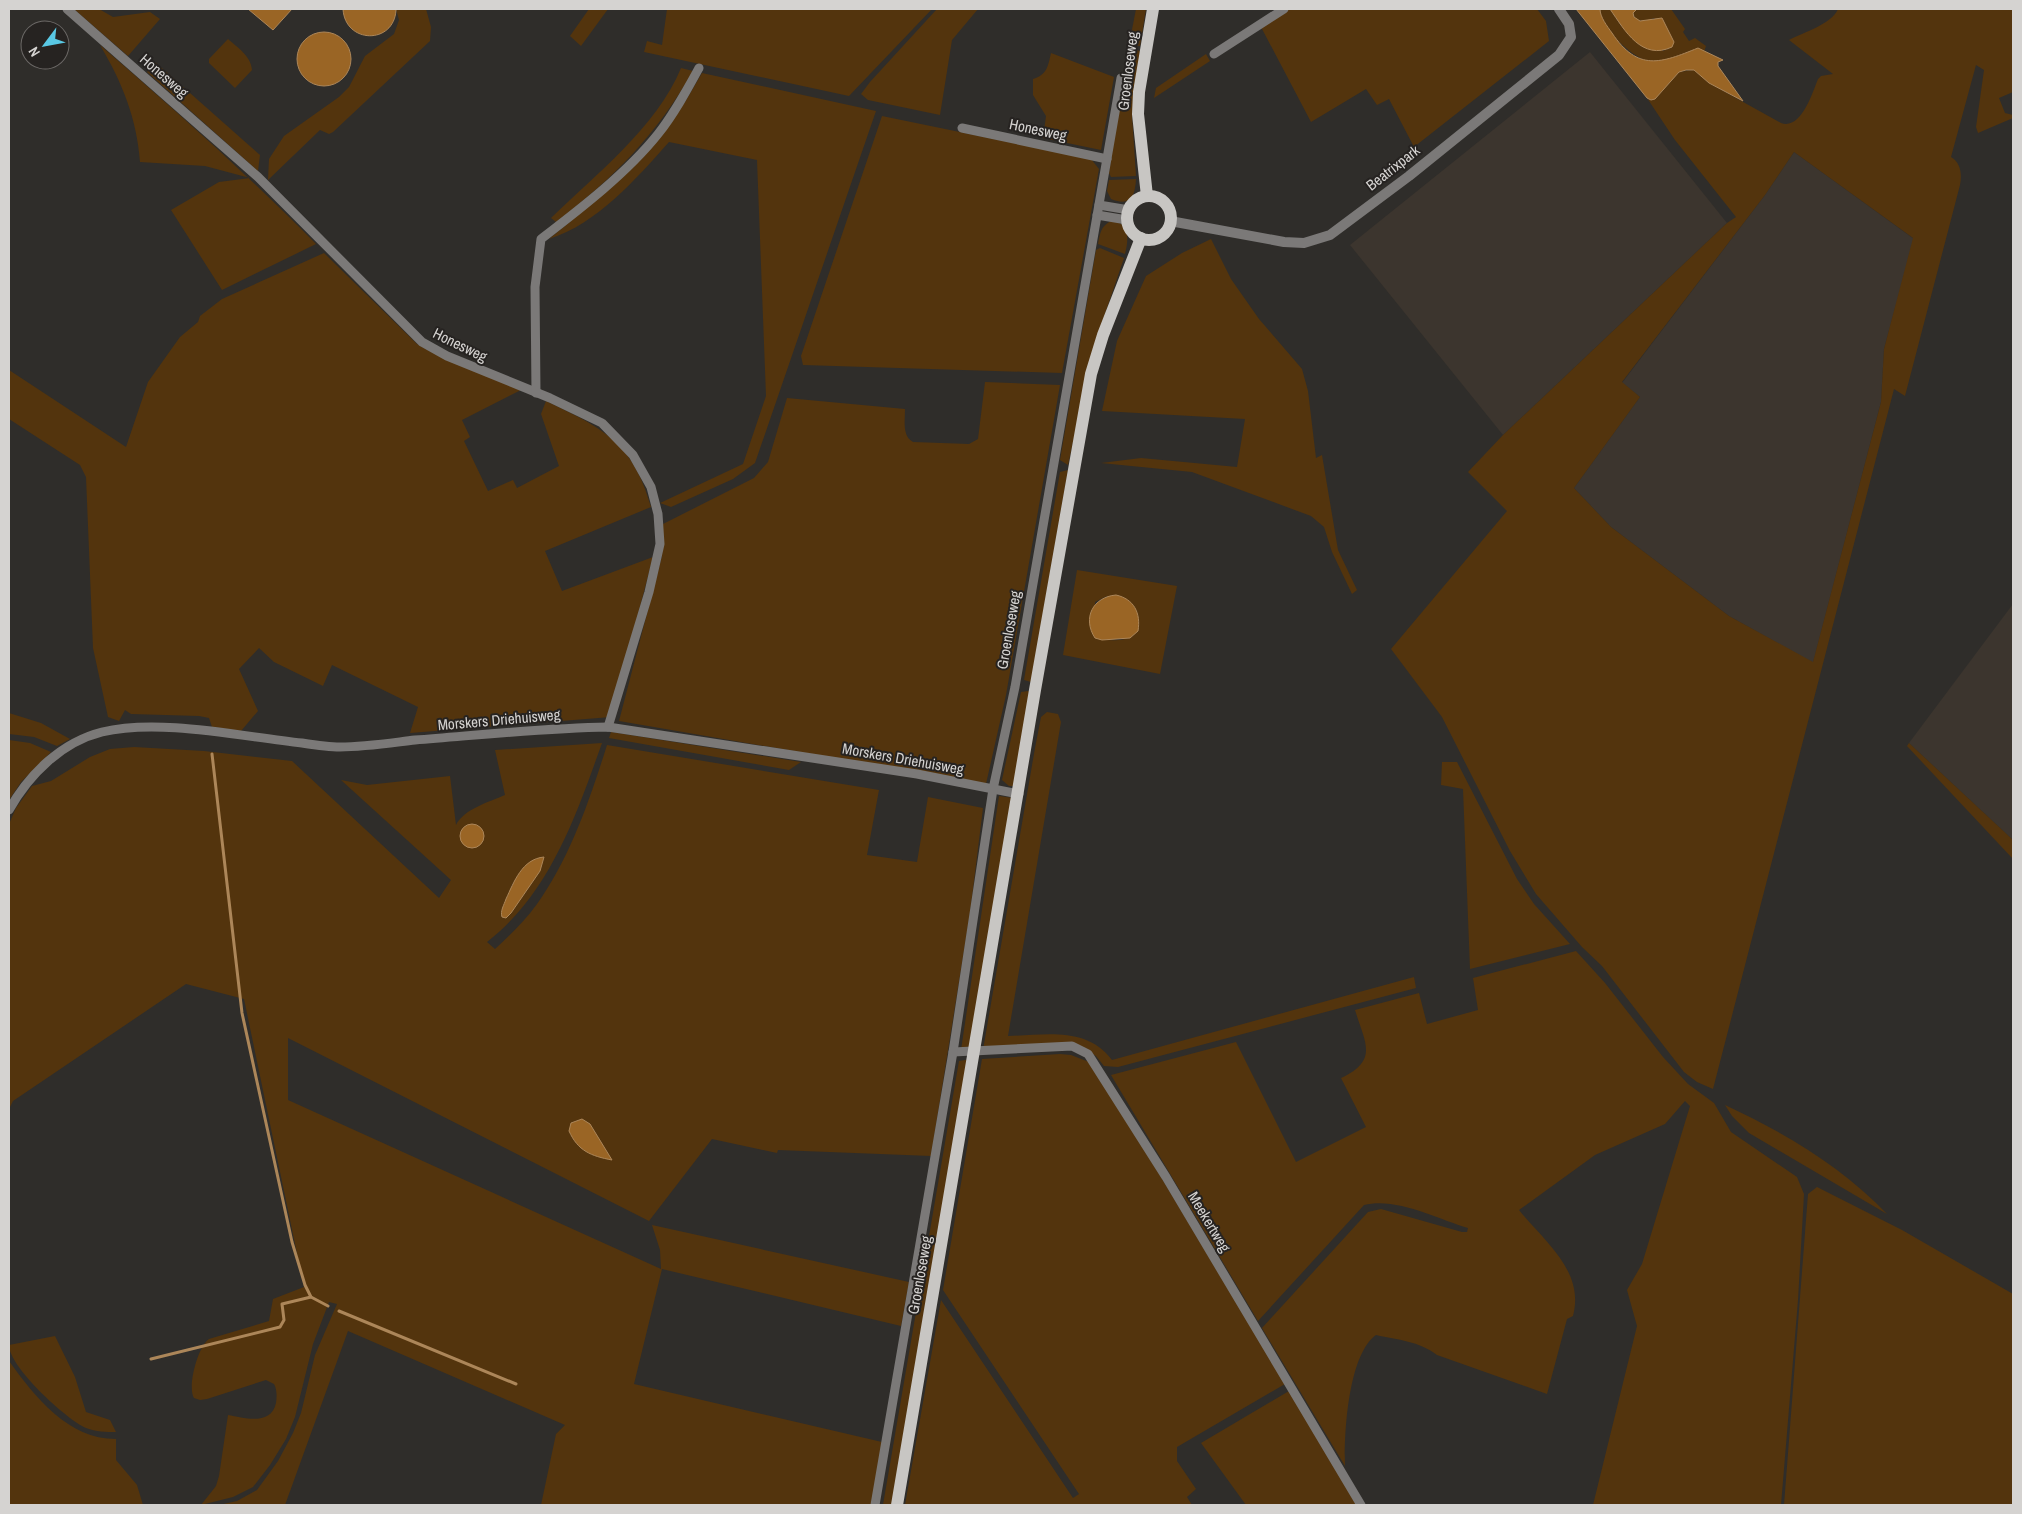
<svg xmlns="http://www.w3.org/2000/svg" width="2022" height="1514" font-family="'Archivo Narrow',sans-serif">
  <rect width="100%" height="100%" fill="#2f2d2a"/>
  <g fill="#3c352e">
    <polygon points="1590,52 1727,223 1503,435 1350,245"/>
    <polygon points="1794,152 1914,239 1884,349 1881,402 1813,663 1729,616 1611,527 1574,488 1640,397 1622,383 1765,195"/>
    <polygon points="2013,604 2013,840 1909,743"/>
  </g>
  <g fill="#53340d" fill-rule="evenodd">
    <polygon points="74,9 99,9 113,17 150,12 160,19 128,56"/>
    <polygon points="396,9 426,9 431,27 430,41 333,132 329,134 320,130 268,180 269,159 284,136 339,97 349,87 365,56 394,34 399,20"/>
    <polygon points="589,9 608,9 581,46 570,36"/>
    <polygon points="667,9 932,9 849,96 644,52 647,41 662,45"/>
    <polygon points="937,9 978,9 952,40 940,115 868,100 861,94 870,82"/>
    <polygon points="1136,9 1146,9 1140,46 1133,45 1130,40"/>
    <polygon points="1289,9 1537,9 1546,21 1549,41 1414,147 1389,99 1377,105 1366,89 1311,122 1261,27"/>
    <path d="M 1600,9 L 1610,9 L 1621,26 L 1663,51 L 1672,47 L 1673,42 L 1654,18 L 1647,21 L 1636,20 L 1633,13 L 1637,9 L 1671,9 L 1685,29 L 1683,32 L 1689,41 L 1695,38 L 1706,46 L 1704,52 L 1698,48 C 1684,54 1668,63 1653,62 C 1634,61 1600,27 1600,9 Z"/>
    <path d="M 1838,9 L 2013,9 L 2013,92 L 1999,98 L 2005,113 L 2013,115 L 2013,118 L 1978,133 L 1976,127 L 1984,70 L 1976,65 L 1951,157 C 1961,163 1962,174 1960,185 L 1905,396 L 1894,389 L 1713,1089 L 1697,1082 L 1684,1072 L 1602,966 L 1582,947 L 1536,894 L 1510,851 L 1442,717 L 1391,649 L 1507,511 L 1468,472 L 1503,435 L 1727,223 L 1736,217 L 1675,140 L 1647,98 L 1651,100 L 1655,99 L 1679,72 L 1694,70 L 1709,83 L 1781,123 C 1801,130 1812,94 1818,79 L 1821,76 L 1833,74 L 1789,40 C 1804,32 1832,24 1838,9 ZM 1794,152 L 1913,238 L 1884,349 L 1881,402 L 1813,662 L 1729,616 L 1611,527 L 1574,488 L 1640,397 L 1622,382 L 1765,195 Z"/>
    <path d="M 228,39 C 238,48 251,56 252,70 L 235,88 L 209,63 L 209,59 Z"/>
    <path d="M 100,45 C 174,109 247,174 316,244 L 222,290 L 171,210 L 219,182 L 250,178 L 205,166 L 140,162 C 137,119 122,82 100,45 Z"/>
    <polygon points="1133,49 1140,51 1132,116 1136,176 1111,177 1109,173 1127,56 1129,51"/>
    <path d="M 1051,53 L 1114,77 L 1101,150 L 1043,138 L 1046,116 L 1033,95 L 1033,79 C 1047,75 1048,66 1051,53 Z"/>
    <polygon points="1206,54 1210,61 1154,98 1156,88"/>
    <polygon points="155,62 260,155 258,171 147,72"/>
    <path d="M 681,68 L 693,71 C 657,134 614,178 556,222 L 551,218 C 595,175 657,127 681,68 Z"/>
    <path d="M 702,73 L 876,111 L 755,463 L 733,479 L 671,507 L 660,503 L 743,464 L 766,396 L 757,160 L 669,142 C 636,179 597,224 549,239 L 571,221 L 685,102 Z"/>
    <polygon points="882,116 1091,159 1099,169 1062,373 803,365 801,356"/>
    <path d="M 1136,179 C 1135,197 1130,207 1111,199 L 1107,191 L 1109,180 Z"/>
    <path d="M 1111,221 C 1130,222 1129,240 1125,254 L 1098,244 C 1100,233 1101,226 1111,221 Z"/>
    <polygon points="1211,239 1231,279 1259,319 1302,369 1308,391 1316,458 1322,455 1338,550 1357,590 1352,594 1332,552 1324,527 1311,516 1192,472 1101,463 1141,458 1237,467 1245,419 1102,411 1117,341 1146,276 1182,253"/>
    <polygon points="1100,248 1124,258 1093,349 1068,465 1060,460 1096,250"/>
    <path d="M 324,253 L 417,344 L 431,352 L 521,390 L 462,420 L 470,437 L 464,441 L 488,491 L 513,480 L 517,488 L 559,466 L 541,414 L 546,401 C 602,428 633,442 651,507 L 545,551 L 562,591 L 653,557 L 611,717 L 410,733 L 418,707 L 332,665 L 323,686 L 274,662 L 259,648 L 239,669 L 258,711 L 241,731 L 212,727 L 209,718 L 199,716 L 131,714 L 125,710 L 119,721 L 108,717 L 93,648 L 86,477 L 80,465 L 9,419 L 9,370 L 126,447 L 148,382 L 180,337 L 198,322 L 200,316 L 222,299 Z"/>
    <path d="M 985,382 L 1060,385 L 1006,695 L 986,784 L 619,721 L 662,556 L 663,524 L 754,478 L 768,462 L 787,398 L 905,409 C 905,421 902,436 913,442 L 969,444 L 978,439 Z"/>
    <polygon points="1068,470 1031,682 1024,680 1060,472"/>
    <path d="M 1077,570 L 1177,586 L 1160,674 L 1063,655 ZM 1107,596 L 1134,635 C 1125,642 1106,641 1095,638 L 1095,602 Z"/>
    <polygon points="1028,691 1031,692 1015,786 1009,786 1002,780 1021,692"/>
    <path d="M 1047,712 L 1058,714 L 1061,722 L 1008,1036 C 1045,1035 1087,1026 1112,1060 L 1414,977 L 1416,988 L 1118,1067 L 1104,1066 L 1096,1056 L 1081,1047 L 983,1050 L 1035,748 L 1041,717 Z"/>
    <polygon points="9,713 41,723 70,739 57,746 34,737 9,734"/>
    <polygon points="611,732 801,762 789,770 609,738"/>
    <polygon points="9,740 30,743 51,752 21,782 9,800"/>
    <path d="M 602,743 C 576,816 550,893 487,942 L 495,949 C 510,935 525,921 537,904 C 570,858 590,799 607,745 L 879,790 L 867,855 L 917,862 L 928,797 L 983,808 L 970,913 L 931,1156 L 778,1150 L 777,1153 L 712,1139 L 649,1221 L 288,1038 L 288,1100 L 661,1269 L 660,1250 L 652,1225 L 909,1282 L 901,1326 L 662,1269 L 634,1384 L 882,1442 L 872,1505 L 541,1505 L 556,1434 L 565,1425 L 348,1331 L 285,1505 L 219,1505 L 237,1501 L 257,1490 L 278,1461 L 293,1433 L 301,1413 L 315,1355 L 337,1304 L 329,1302 L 313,1344 L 295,1417 L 286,1439 L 270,1465 L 253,1487 L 233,1497 L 201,1505 L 216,1486 L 219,1476 L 228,1415 C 245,1418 271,1426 276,1403 C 277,1397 277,1389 274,1384 L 266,1380 L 207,1399 L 200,1400 L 194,1398 C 187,1387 198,1346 209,1339 L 269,1321 L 273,1299 L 304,1287 L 244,999 L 186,984 L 13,1101 L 9,1109 L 9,824 L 16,808 L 32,786 L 51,781 L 90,757 L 110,749 L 134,747 L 204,751 L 292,761 L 439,898 L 451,880 L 341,780 L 367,785 L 450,776 L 456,825 C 464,809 489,802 505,795 L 495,750 ZM 540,871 L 511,913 L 506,918 L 512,884 Z"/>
    <polygon points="1909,743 2013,840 2013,859 1907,746"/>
    <polygon points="1442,762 1457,762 1517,879 1534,904 1570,944 1470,969 1463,789 1441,785"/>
    <polygon points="999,796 1013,798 972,1051 961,1050"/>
    <path d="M 1576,951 L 1605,983 L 1663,1057 L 1688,1084 L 1714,1103 L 1731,1132 L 1797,1177 L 1804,1194 L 1798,1300 L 1781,1505 L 1593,1505 L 1637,1326 L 1627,1290 L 1642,1264 L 1690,1106 L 1685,1101 L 1665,1124 L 1595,1155 L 1519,1210 C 1544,1241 1585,1271 1573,1316 L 1567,1319 L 1547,1394 L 1437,1355 C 1419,1341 1398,1340 1376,1335 C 1348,1355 1344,1434 1345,1466 L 1262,1328 L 1368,1212 L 1381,1209 L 1462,1232 L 1467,1232 L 1468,1228 C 1437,1219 1397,1197 1364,1205 L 1258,1321 L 1111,1075 L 1236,1042 L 1296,1162 L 1366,1127 L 1341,1078 C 1379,1060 1365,1043 1355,1010 L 1419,993 L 1427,1024 L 1478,1010 L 1473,978 Z"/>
    <polygon points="1060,1054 1071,1055 1089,1062 1128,1122 1285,1384 1177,1447 1177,1461 1196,1489 1187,1497 1192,1505 905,1505 941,1300 1073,1498 1079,1494 943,1290 982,1059"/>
    <polygon points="971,1059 894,1505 883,1505 959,1061"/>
    <path d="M 1725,1105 C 1785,1133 1841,1166 1887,1214 L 1749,1133 L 1732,1116 Z"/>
    <polygon points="1817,1187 1902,1230 2013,1294 2013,1505 1784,1505 1808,1194"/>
    <path d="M 55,1336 L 75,1377 L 86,1412 L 110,1420 L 116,1432 C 106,1432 96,1432 86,1428 C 66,1419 9,1367 9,1345 Z"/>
    <path d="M 9,1361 C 35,1397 68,1439 116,1439 L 116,1460 L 137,1485 L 143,1505 L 9,1505 Z"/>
    <polygon points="1289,1391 1357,1505 1246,1505 1201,1443"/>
  </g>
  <g fill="#9a6525" stroke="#ac8659">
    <polygon points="248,9 292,9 273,30"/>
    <path d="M 343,9 L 396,9 L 396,10 C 394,45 345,44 343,9 Z"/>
    <path d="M 1576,9 L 1600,9 C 1600,17 1607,26 1612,33 C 1638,72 1661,63 1698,48 L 1723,60 L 1718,62 L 1718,66 L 1743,101 L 1709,83 L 1694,70 L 1686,70 L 1679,72 L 1655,99 L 1651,100 L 1647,98 Z"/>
    <path d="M 1610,9 L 1637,9 L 1633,13 L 1634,17 L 1640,21 L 1662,18 L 1674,42 L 1672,47 C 1642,61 1625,31 1610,9 Z"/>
    <circle cx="324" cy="59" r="27"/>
    <path d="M 1116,595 C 1134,599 1141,613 1138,631 L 1130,638 L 1102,640 L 1095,638 C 1082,618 1093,597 1116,595 Z"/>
    <circle cx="472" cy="836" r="12"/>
    <path d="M 544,857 L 540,871 L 511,913 L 506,918 L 502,917 C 500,911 504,905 506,899 C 514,882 522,859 544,857 Z"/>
    <path d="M 582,1119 L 590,1124 L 612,1160 C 591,1156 578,1151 569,1131 L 571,1123 Z"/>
  </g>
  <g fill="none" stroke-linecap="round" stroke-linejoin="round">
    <g stroke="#ac8659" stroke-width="3">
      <polyline points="212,754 242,1013 292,1242 305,1285 311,1297 328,1306"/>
      <polyline points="339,1311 516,1384"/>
      <polyline points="151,1359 280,1327 284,1320 282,1304 311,1297"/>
    </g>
    <g stroke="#7b7978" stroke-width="9">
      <polyline points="67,9 258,177 422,342 447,356 550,398 602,423 633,455 651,487 658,514 660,544 649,592 608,727"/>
      <polyline points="1214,54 1284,9"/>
      <polyline points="962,128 1107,159"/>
      <polyline points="1099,205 1129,210"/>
      <polyline points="1097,215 1127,220"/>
      <path d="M 536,393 L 535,287 L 541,239 C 580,209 627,173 658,134 C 674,114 687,90 699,68"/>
      <path d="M 9,810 C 29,774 62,742 102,732 C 160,718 243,737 302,743 C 315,745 328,747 340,747 C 365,747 390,743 415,740 C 480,735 544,728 608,727 L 917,774 L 1019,794"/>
      <polyline points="953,1052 1072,1046 1088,1054 1166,1177 1361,1505"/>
      <polyline points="875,1505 953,1052 993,789 1015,687 1121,78"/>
    </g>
    <polyline stroke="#7b7978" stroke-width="10" points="1170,221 1284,242 1304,243 1330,235 1409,176 1559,55 1571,37 1569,24 1559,9"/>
    <g stroke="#c8c6c3" stroke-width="12">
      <polyline points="1147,196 1138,114 1139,92 1153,9"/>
      <circle cx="1149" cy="218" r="22"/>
      <polyline points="897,1505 1035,690 1091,374 1103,335 1141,238"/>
    </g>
  </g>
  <g text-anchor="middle" stroke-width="4" stroke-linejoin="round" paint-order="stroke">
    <g font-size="15" fill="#d5d3d1" stroke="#262321">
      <text transform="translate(1128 71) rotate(-83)" y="5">Groenloseweg</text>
      <text transform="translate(164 76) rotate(41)" y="5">Honesweg</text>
      <text transform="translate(1038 130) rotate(12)" y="5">Honesweg</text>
      <text transform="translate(1393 168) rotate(-38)" y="5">Beatrixpark</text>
      <text transform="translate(460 345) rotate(26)" y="5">Honesweg</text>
      <text transform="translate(1009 630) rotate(-80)" y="5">Groenloseweg</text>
      <text transform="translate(499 720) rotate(-5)" y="5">Morskers Driehuisweg</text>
      <text transform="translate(903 759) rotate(10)" y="5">Morskers Driehuisweg</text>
      <text transform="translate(1209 1222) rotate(59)" y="5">Meekertweg</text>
      <text transform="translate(920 1275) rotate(-80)" y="5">Groenloseweg</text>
    </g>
  </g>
  <rect width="2022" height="1514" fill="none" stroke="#d5d3d1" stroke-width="20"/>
  <g transform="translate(45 45) rotate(238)"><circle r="24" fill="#262321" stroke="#6c6967"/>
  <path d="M0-4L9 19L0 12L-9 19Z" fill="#59c8e4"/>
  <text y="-8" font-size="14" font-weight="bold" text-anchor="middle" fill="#d5d3d1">N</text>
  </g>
</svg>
